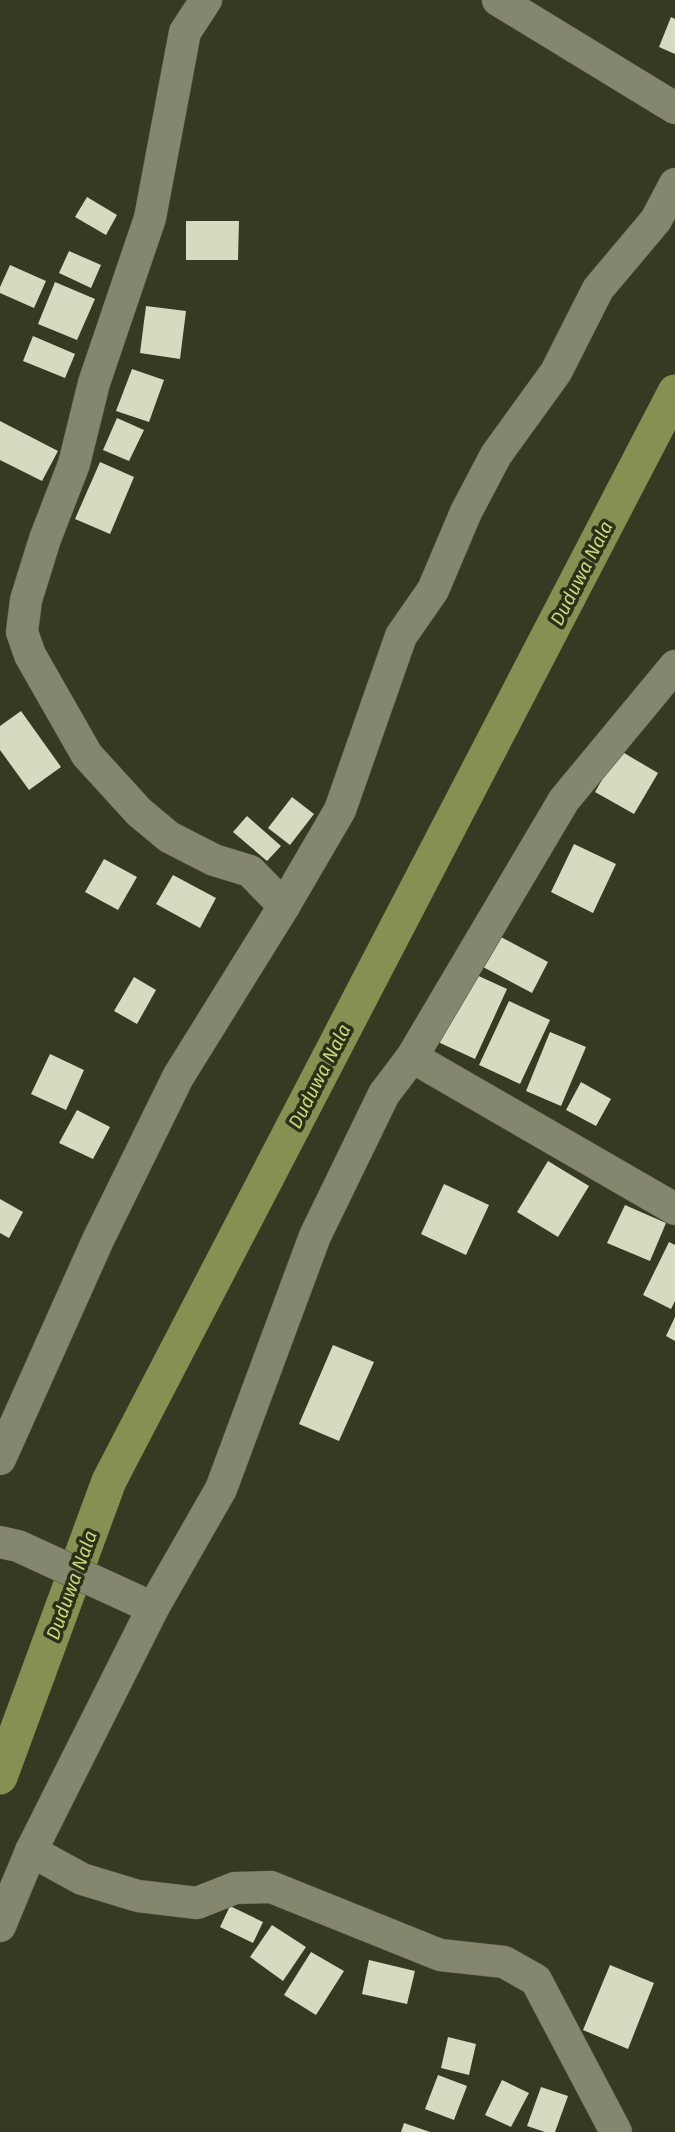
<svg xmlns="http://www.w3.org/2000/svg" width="675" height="2132" font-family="'Fira Sans',sans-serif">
  <rect width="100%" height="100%" fill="#373a23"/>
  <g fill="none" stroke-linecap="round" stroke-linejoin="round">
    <polyline stroke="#888f53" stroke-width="35" points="0,1777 109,1481 675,392"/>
  </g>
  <g fill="#d6dabe">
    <polygon points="671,17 675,19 675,54 659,47"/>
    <polygon points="87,197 117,215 106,235 75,217"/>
    <polygon points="186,221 239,221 238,260 186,260"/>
    <polygon points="69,251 101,265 91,288 59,273"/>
    <polygon points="10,265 46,281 34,308 0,293 0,287"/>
    <polygon points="55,282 95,299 77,340 38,324"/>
    <polygon points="146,306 186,311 180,359 140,353"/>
    <polygon points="33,336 75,354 65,378 23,361"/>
    <polygon points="132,369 164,380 149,422 116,411"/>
    <polygon points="117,418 144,430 129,461 103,450"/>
    <polygon points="0,421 58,451 42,481 0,460"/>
    <polygon points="100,462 134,477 110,534 75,519"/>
    <polygon points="21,711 61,767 29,790 0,750 0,726"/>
    <polygon points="619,750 658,773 634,814 595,792"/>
    <polygon points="292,797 314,814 290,845 268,828"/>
    <polygon points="247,816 281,846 267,861 233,832"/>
    <polygon points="574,844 616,864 593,913 551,892"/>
    <polygon points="104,859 137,877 118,910 85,892"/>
    <polygon points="173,875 216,898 200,928 156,904"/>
    <polygon points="499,936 548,962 532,993 483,967"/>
    <polygon points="470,972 507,989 475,1059 438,1042"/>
    <polygon points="134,977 156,990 137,1024 114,1011"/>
    <polygon points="509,1001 550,1020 520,1084 479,1065"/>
    <polygon points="550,1032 586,1047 561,1106 526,1091"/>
    <polygon points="50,1054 84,1070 66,1110 31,1094"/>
    <polygon points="581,1082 611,1099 596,1126 566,1110"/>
    <polygon points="77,1110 110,1127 93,1159 59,1143"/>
    <polygon points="548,1161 589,1186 558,1237 517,1212"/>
    <polygon points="444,1184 489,1205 466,1255 421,1234"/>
    <polygon points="0,1199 23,1212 9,1238 0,1233"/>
    <polygon points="625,1205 666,1223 650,1261 607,1243"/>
    <polygon points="669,1242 675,1245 675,1301 671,1309 643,1295"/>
    <polygon points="675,1317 675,1341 666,1336"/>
    <polygon points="333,1345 374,1362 339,1441 299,1424"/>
    <polygon points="230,1906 263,1922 253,1943 220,1927"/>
    <polygon points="272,1925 306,1947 283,1981 250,1957"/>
    <polygon points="311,1952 344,1971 316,2015 284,1995"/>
    <polygon points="369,1960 415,1971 407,2004 362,1994"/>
    <polygon points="610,1965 654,1983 628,2049 583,2030"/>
    <polygon points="448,2037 476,2044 469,2075 441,2068"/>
    <polygon points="438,2075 467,2086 454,2120 425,2109"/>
    <polygon points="502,2080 529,2093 511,2127 485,2115"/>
    <polygon points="541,2087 568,2096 555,2132 545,2132 527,2126"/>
    <polygon points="404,2123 430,2132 401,2132"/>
  </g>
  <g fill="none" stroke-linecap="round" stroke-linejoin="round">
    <g stroke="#545641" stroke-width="33">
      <g id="street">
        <polyline points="206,0 185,32 150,218 94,383 74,464 45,539 26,600 22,632 30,655 87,755 139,812 169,837 214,860 250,871 284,906"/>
        <polyline points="498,0 675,108"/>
        <polyline points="412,1057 675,1209"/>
        <polyline points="0,1459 98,1240 178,1077 284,906 340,810 401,636 433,590 466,512 496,455 556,372 598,289 656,220 675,184"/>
        <polyline points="0,1542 18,1546 153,1608"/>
        <polyline points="31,1851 82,1879 138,1896 197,1903 235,1888 271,1887 440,1955 504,1962 536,1980 616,2132"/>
        <polyline points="0,1926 31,1851 153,1608 221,1489 315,1236 384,1094 412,1057 564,800 675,666"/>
      </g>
    </g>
    <use href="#street" stroke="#84876d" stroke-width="32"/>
  </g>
  <g text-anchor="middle" stroke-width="7" stroke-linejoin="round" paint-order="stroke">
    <g font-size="19" font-style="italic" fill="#ccd67d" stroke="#2d3019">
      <text transform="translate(581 573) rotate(-63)" y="7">Duduwa Nala</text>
      <text transform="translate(319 1076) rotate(-63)" y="7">Duduwa Nala</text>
      <text transform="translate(71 1585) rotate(-70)" y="7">Duduwa Nala</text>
    </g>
  </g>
</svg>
